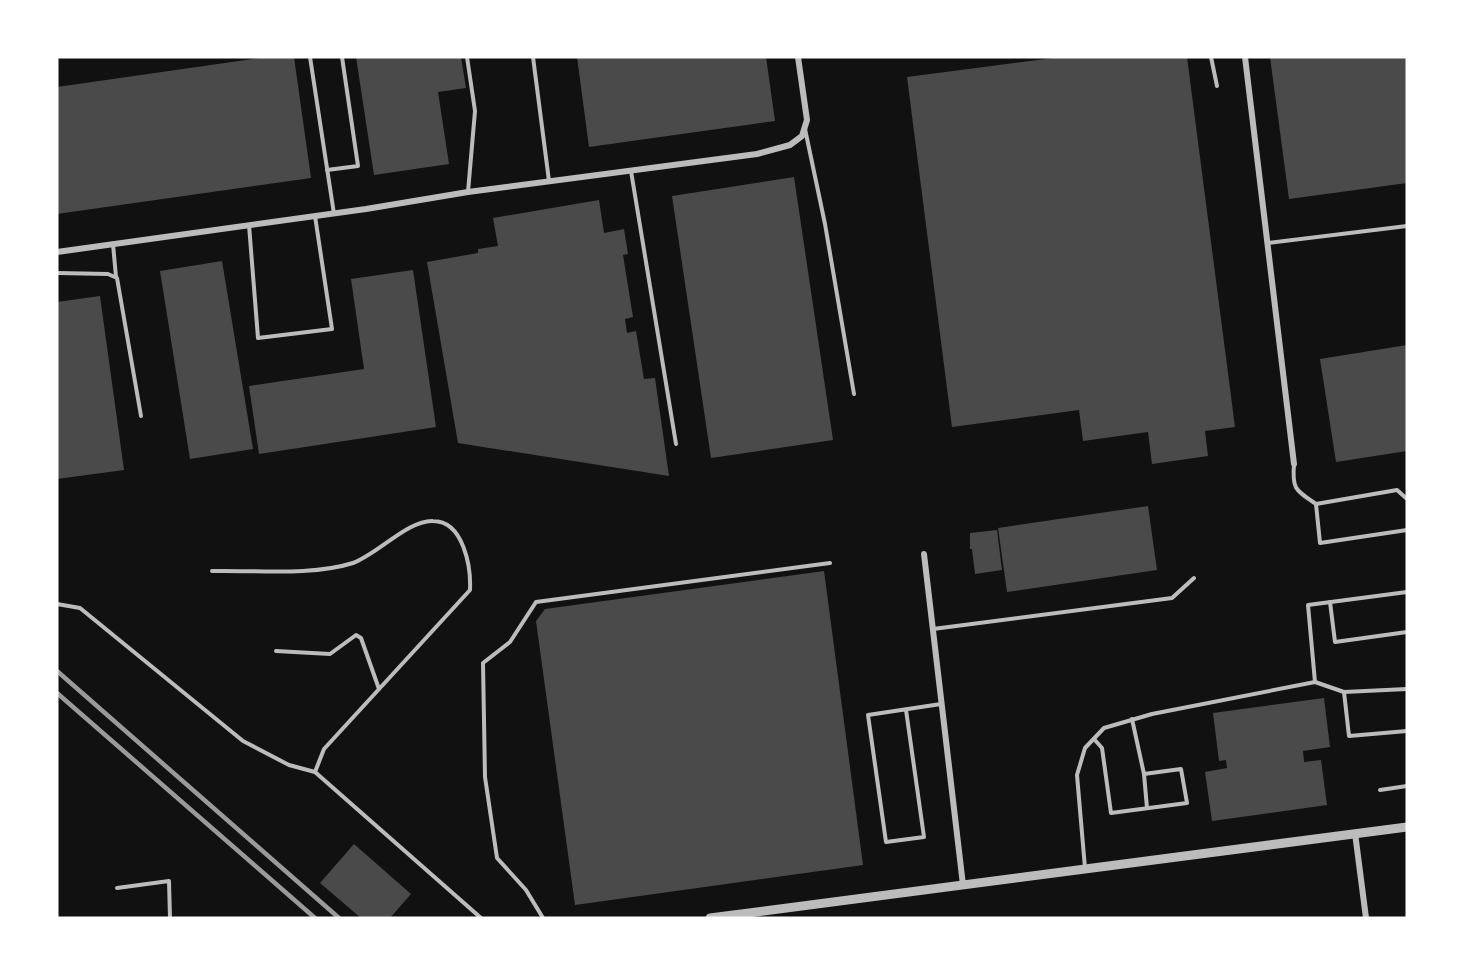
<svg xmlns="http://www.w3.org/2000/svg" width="1464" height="975" font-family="'Source Sans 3',sans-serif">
  <rect width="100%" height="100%" fill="#111"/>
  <g fill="#4a4a4a">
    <polygon points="267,57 294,57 311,178 57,214 57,87"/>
    <polygon points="356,57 461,57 466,88 438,92 449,164 374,175"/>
    <polygon points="577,57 766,57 775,121 589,147"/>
    <polygon points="1061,57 1187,57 1235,427 1205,431 1208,456 1152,464 1148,432 1083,441 1079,410 952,427 907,77"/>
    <polygon points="1270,57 1407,57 1407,183 1289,199"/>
    <polygon points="794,177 833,440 711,458 672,196"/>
    <polygon points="599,200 604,233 624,229 628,254 623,255 633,317 625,319 627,333 636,331 644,379 655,378 669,476 458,443 427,262 478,253 478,249 498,246 493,218"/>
    <polygon points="222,261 253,449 190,459 160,271"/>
    <polygon points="413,270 436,427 259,454 249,386 364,369 351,279"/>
    <polygon points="100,296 124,470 57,479 57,302"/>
    <polygon points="1407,345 1407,451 1336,462 1320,359"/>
    <polygon points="1148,506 1157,570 1007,592 998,528"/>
    <polygon points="997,530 1002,570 975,574 972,549 970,549 970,533"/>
    <polygon points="824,571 863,865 575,905 536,621 545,609"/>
    <polygon points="1324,698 1330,747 1303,751 1304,762 1321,760 1327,805 1212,821 1205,772 1227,768 1226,760 1219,761 1213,713"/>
    <polygon points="354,844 411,894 390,918 361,918 320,883"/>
  </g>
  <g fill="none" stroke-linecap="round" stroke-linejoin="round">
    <g stroke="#bcbcbc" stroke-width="4">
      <polyline points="310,57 334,214"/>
      <polyline points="467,57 475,111 468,192"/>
      <polyline points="533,57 549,181"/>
      <polyline points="1211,57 1217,86"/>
      <polyline points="805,129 825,224 854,394"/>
      <polyline points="327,170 358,166 342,57"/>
      <polyline points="631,171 676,444"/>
      <polyline points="249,225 258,338 332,329 315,216"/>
      <polyline points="1268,243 1407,226"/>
      <polyline points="113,244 116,277"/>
      <polyline points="57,273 108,274 117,278 141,416"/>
      <path d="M 1294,464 C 1292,489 1295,490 1316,504"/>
      <polyline points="1407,499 1397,490 1316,504 1320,543 1407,530"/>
      <path d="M 212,571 C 255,570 312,576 353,563 C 378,554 408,520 433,521 C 464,521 471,568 470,590 L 324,749 L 315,772 L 481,918"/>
      <polyline points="1407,592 1308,605 1315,682 1344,692 1407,689"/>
      <polyline points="1330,602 1335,642 1407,632"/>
      <polyline points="57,604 80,608 243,741 289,765 315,772"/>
      <polyline points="933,629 1172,598 1194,578"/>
      <polyline points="276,651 330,654 356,635 361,638 379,689"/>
      <polyline points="1344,692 1349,736 1407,731"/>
      <polyline points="906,710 924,837 886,842 868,715 941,704"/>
      <polyline points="1094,739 1102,748 1111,813 1187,803 1181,769 1144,774 1132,719"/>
      <polyline points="1144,774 1147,808"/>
      <polyline points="1380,790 1407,786"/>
      <polyline points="1085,868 1077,775 1085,748 1104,728 1152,714 1315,682"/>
      <polyline points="117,888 169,881 170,918"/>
      <polyline points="543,918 526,890 497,858 485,777 483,663 510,642 536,602 830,563"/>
    </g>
    <g stroke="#bcbcbc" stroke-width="6">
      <polyline points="1245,57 1294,464"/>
      <polyline points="57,252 366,209 468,192 757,154 790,145 802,136 807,120 798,57"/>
      <polyline points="924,554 963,885"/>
      <polyline points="1355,833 1366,918"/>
    </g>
    <polyline stroke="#bcbcbc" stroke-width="9" points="710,918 1407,827"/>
    <g stroke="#9a9a9a" stroke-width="4.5">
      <polyline points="57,671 339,918"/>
      <polyline points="57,693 315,918"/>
    </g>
  </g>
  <rect width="1464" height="975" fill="none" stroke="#ffffff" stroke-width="117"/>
</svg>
